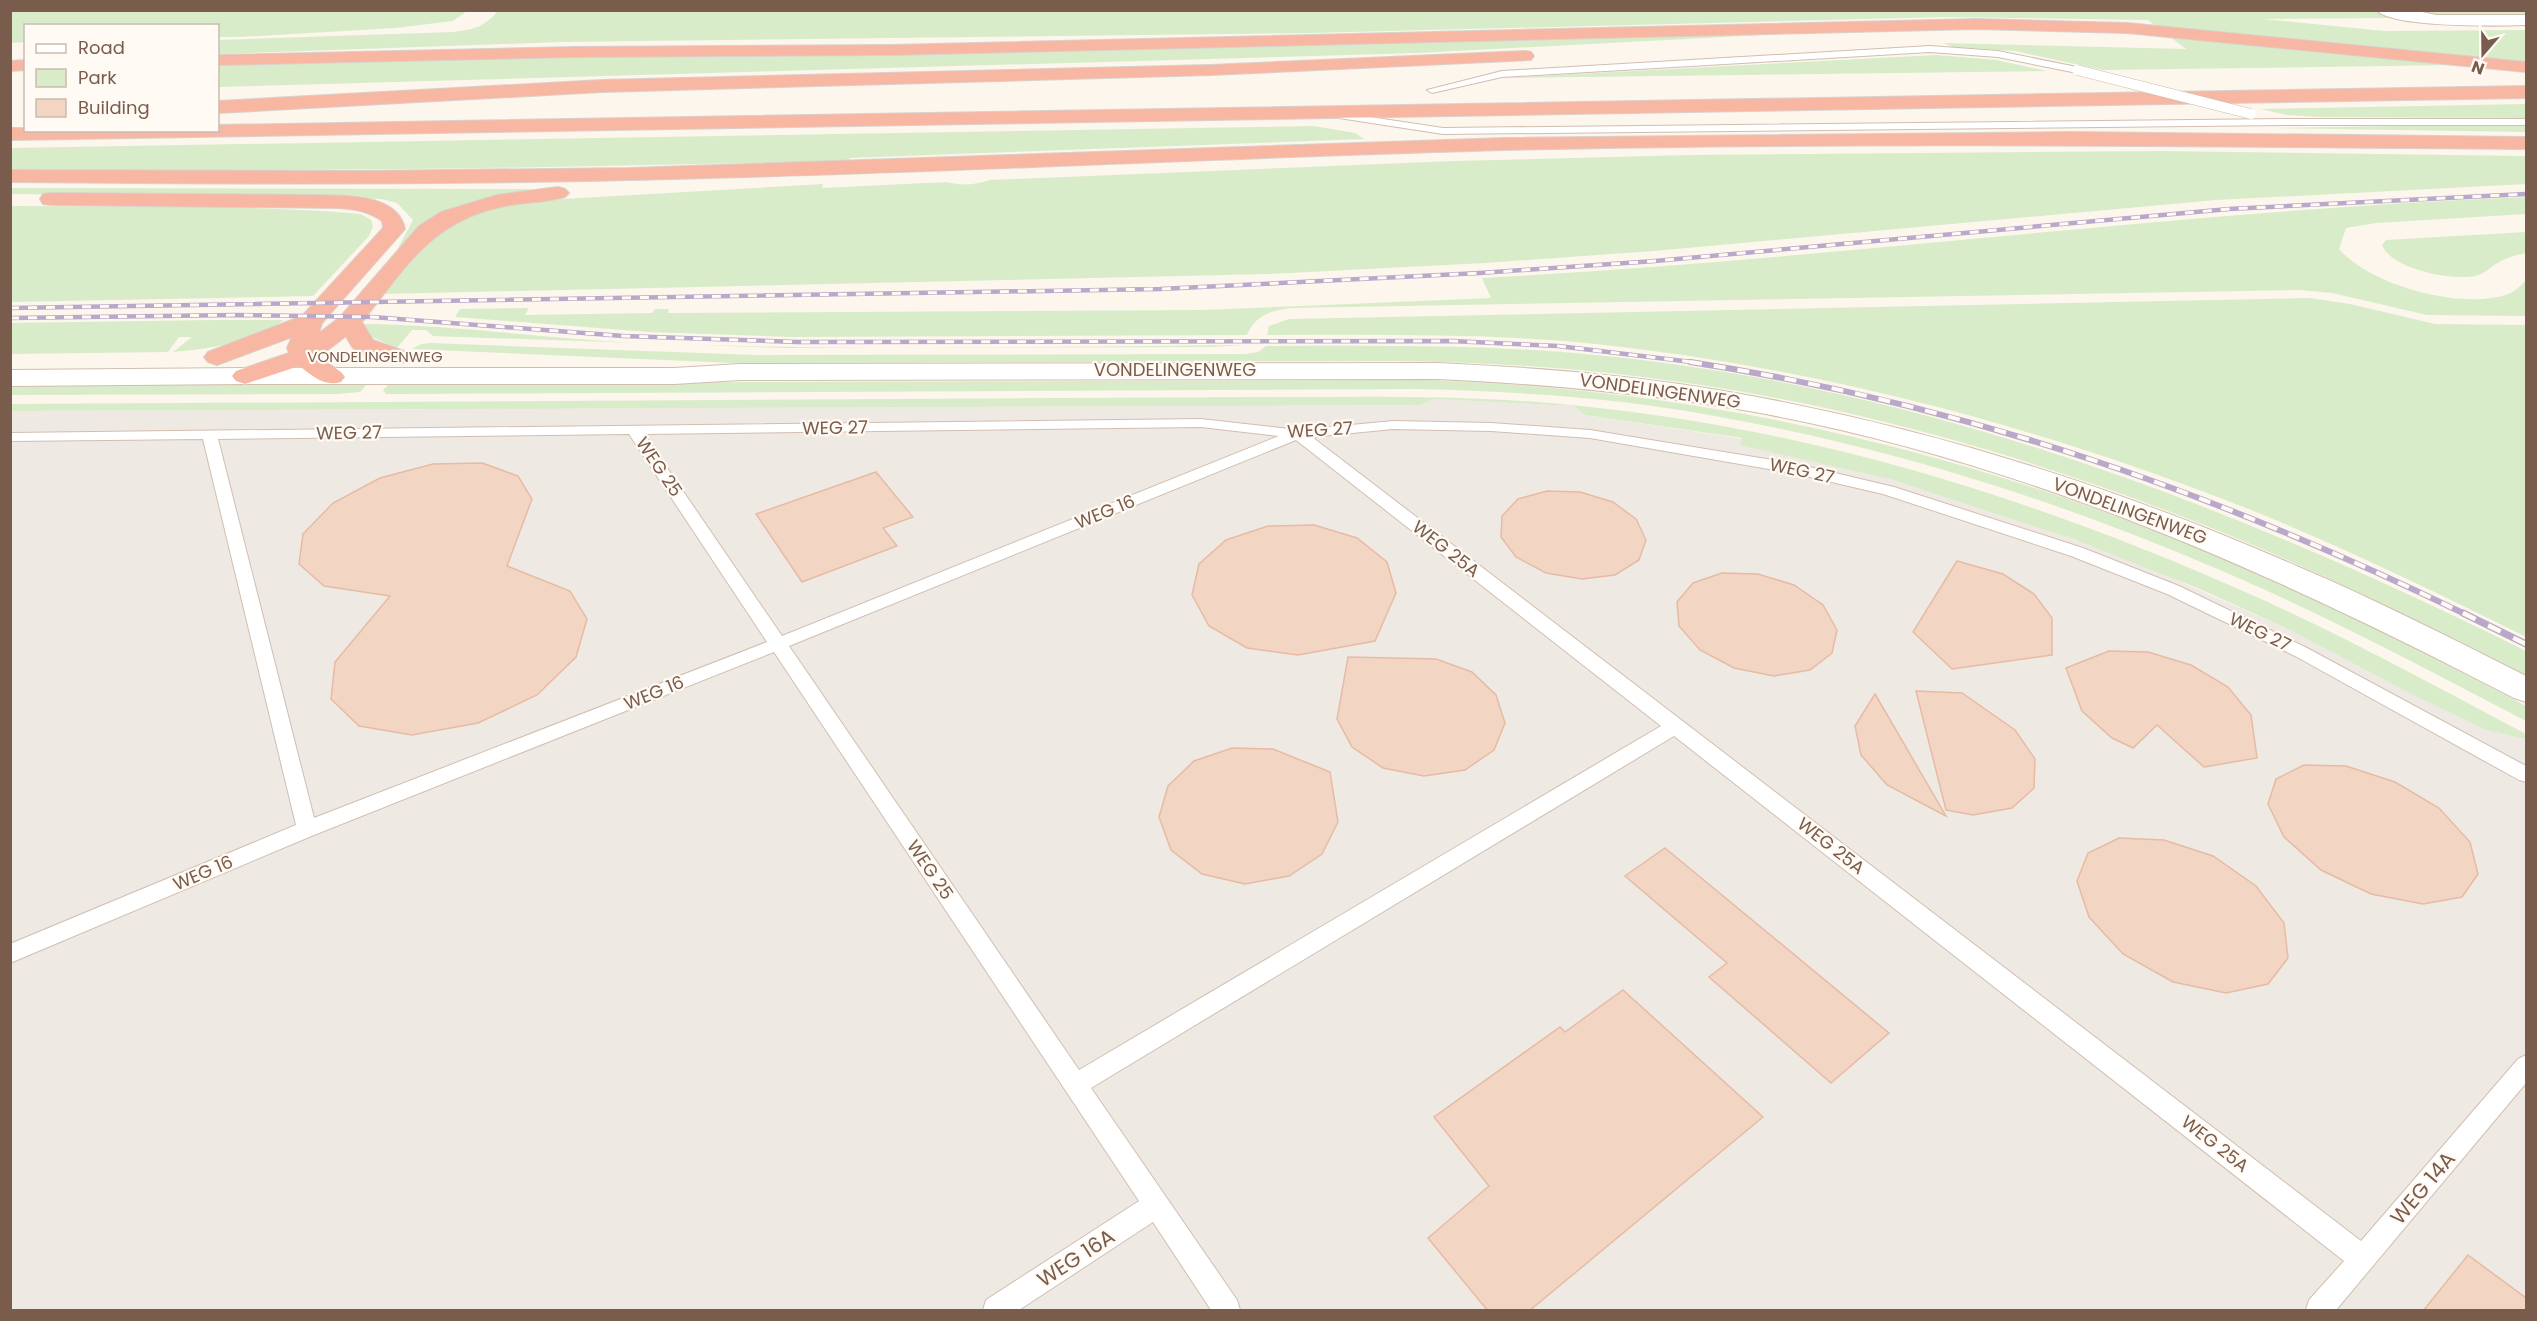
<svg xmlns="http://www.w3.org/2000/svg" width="2537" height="1321" font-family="Poppins,sans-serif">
  <rect width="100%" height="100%" fill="#fdf6ec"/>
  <polygon fill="#efe9e4" points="1433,399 1574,406 1585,415 1743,439 1741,445 1893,480 2012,517 2135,562 2290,630 2413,695 2486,730 2526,739 2526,1310 11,1310 10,411 1419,405"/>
  <g fill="#d8ecc9">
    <path d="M 499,10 L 2381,10 L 2389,14 L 2391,18 L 2263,19 L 2384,31 L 2526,30 L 2526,64 L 2103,70 L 2015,51 L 1953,47 L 1943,43 L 2186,49 L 2148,20 L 1946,17 L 1311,33 L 562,42 L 218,54 L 218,40 L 453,32 C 475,29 483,28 499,10 Z"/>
    <polygon points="10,11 11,10 467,11 453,21 395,28 239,37 218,37 218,26 26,26 25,42 11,43"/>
    <polygon points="2401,11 2526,11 2526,17 2440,16"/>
    <polygon points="1761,32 1763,35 1418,53 218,87 218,63"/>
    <polygon points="1936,55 1996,60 2047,71 1502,78"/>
    <polygon points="2526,104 2526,118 2319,117 2287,115 2261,109"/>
    <polygon points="2526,124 2526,132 2266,128"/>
    <path d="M 1314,126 L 1355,133 L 1364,139 L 850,158 L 849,161 C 569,167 290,173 11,169 L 11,148 Z"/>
    <path d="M 2162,151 L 2526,156 L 2526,184 L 2216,200 L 1654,251 L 1485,263 L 1269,274 L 382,294 L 436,232 L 487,209 L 528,201 L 823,184 L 822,188 L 947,182 C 960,186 976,185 989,180 L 1454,161 L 1690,155 Z"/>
    <path d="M 11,188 L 534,189 C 479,198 437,209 397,250 L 413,220 L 397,203 L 381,199 L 11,194 Z"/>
    <path d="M 2526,197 L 2526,214 L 2376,223 L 2346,228 L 2339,249 C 2370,285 2462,311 2508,294 C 2515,292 2521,285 2526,280 L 2526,316 L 2427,315 L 2332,293 L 2299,290 L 1291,308 C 1271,310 1255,316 1247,335 L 790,337 L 649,332 L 455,317 L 460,309 L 529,308 L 525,315 L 652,313 L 655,309 L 669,309 L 668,313 L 1203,310 L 1491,298 L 1482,278 C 1829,260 2177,211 2526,197 Z"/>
    <polygon points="11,206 229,207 325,211 361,214 371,220 373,226 369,236 313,296 11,302"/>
    <path d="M 2526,232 L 2526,253 C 2516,255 2505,258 2496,264 C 2488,269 2484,274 2475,276 C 2452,281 2391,269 2382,245 L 2386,240 Z"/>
    <path d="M 2310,298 L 2350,304 L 2435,324 L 2526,325 L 2526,637 C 2436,592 2345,548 2251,510 C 2042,427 1820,368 1596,344 C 1487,333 1377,335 1267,335 L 1269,326 L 1289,319 Z"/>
    <path d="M 213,320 L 284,320 C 253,342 210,349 173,352 L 192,337 L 179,337 L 168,352 L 11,354 L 10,323 Z"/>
    <path d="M 364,324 C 457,325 548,339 640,343 C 841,351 1042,347 1243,345 L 1212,347 L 784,348 L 433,336 L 426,330 L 412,330 L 397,348 L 372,337 Z"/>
    <path d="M 430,343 L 755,355 L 1245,354 L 1258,352 L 1266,346 C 1376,346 1486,344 1595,355 C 1923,386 2233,505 2526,651 L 2526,676 C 2428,626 2331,577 2229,535 C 2039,458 1839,400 1635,376 C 1553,366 1472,362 1390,361 L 733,363 L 412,349 L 421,344 Z"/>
    <path d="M 1417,380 C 1696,387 1962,449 2220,557 C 2325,601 2426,653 2526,706 L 2526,721 C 2424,668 2322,613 2215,568 C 2033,490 1843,433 1646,405 C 1571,395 1494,391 1418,389 L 393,394 L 386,394 L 383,390 L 390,383 Z"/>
    <polygon points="367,384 360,392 338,394 11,395 10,385"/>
    <path d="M 1252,397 C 1362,397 1472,394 1581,406 C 1811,429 2034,498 2245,592 C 2341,634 2433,685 2526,734 L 2526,739 L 2486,730 L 2413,695 L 2290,630 L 2202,590 L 2073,539 L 1893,480 L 1740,445 L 1742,438 L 1585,415 L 1574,406 L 1433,399 L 1420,405 L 10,411 L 11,404 Z"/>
  </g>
  <g fill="#f3d5c3" stroke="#e6bba3" stroke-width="1.5">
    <polygon points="482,463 518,476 532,499 507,566 570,591 587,619 576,657 537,695 478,723 412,735 359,726 331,699 335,662 390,596 324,586 299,564 303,534 333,503 380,478 433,464"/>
    <polygon points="876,472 913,517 883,528 897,546 802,582 756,514"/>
    <polygon points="1547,491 1580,492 1613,502 1636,519 1646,540 1639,560 1615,575 1582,579 1546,573 1516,557 1501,537 1502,516 1518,499"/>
    <polygon points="1314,525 1357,538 1387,562 1396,593 1375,641 1298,655 1247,648 1209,626 1192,595 1199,564 1226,540 1268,526"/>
    <polygon points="1957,561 2003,574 2034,594 2052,618 2052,655 1952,669 1913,632"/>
    <polygon points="1722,573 1758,574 1794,585 1823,605 1837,630 1832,653 1810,670 1774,676 1734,668 1700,650 1679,626 1677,602 1693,583"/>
    <polygon points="2109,651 2148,652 2191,665 2228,687 2251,715 2257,758 2204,767 2157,725 2133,748 2112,738 2082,711 2066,668"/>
    <polygon points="1348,657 1436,659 1472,672 1496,695 1505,723 1494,750 1465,770 1424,776 1383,768 1352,747 1337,719"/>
    <polygon points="1916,691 1962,693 2015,730 2035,759 2034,788 2012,808 1973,815 1946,810"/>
    <polygon points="1875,694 1946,816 1887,785 1861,755 1855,726"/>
    <polygon points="1232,748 1273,749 1330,772 1338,822 1322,854 1289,876 1245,884 1202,874 1171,850 1159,817 1168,786 1194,761"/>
    <polygon points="2304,765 2346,766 2395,782 2439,808 2470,842 2478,874 2462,897 2423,904 2371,894 2321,870 2284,837 2268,804 2276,779"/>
    <polygon points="2119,838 2164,840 2213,856 2256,886 2284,923 2288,958 2268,984 2226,993 2173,982 2123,954 2089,917 2077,881 2088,853"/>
    <polygon points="1665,848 1889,1033 1831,1083 1709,977 1727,963 1625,876"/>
    <polygon points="1623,990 1763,1117 1529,1311 1488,1311 1428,1238 1489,1186 1434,1117 1560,1027 1565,1032"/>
    <polygon points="2468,1255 2526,1298 2526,1311 2423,1311"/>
  </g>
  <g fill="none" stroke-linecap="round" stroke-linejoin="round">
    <g stroke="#d1beb0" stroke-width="2">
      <g id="service">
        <polygon points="1930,46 1998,51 2077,67 2082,70 2077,73 1998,57 1930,52 1502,77 1432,93 1427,90 1502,71"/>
        <polygon points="1330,111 1443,128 2284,119 2526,119 2526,125 2284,125 1443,134 1326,116 1325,114"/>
        <path d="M 1201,419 L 1298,430 L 1393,421 L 1491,423 L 1590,430 L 1797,464 L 1894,487 L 2083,548 L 2179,586 L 2307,648 L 2526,766 L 2526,782 L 2519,780 L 2295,656 L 2167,594 L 2071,556 L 1883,494 L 1797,474 L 1590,438 L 1491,431 L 1393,429 L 1312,437 L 2361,1241 L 2518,1059 L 2526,1055 L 2526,1083 L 2336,1310 L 2306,1310 L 2309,1300 L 2344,1261 L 1674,736 L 1091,1088 L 1237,1300 L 1240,1310 L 1211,1310 L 1153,1222 L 1019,1310 L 983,1310 L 986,1300 L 1139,1201 L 774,652 L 314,835 L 10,963 L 10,944 L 296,825 L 203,439 L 10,441 L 10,433 ZM 1201,427 L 1279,436 L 782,636 L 644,434 ZM 629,434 L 767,642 L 314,818 L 218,439 ZM 1296,440 L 1661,726 L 1079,1070 L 789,646 Z"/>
      </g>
    </g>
    <g stroke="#d1beb0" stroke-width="2">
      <g id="minor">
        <path d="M 2376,10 L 2413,10 L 2436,15 L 2526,15 L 2526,25 C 2500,26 2392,28 2376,10 Z"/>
        <path d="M 1438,363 C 1543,368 1648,376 1752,396 C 1940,431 2124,490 2299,567 C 2376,600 2451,638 2526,676 L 2526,702 L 2514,698 C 2270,571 2022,460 1749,411 C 1646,393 1543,384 1438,379 L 740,380 L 674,384 L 245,384 L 236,381 L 232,376 L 236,371 L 245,368 L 674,368 L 740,364 Z"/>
      </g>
    </g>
    <g stroke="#d1beb0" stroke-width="2">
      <polygon id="tertiary" points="245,368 254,371 258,376 254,381 245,384 10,386 10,370"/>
    </g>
    <g stroke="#dad1cd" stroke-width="2">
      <g id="motorway">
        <polygon points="1976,19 2127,23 2526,62 2526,72 2127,33 1976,29 892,55 575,57 218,65 218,55 575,47 892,45"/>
        <polygon points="1525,51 1531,52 1534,56 1531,60 1211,75 602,92 218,113 218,101 602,80 1211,65"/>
        <polygon points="26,60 26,70 10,71 10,61"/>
        <polygon points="2526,86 2526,98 10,140 10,128 26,128 26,130 218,130 218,125"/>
        <path d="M 2071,132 L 2526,137 L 2526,149 C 2185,146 1844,142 1502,150 C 1211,158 921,174 630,180 C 424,185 217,184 10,182 L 10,170 L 364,171 L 630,168 L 1504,138 Z"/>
        <path d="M 558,187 L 565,189 L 569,193 L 565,197 C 544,203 522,202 501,207 C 430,222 404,270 362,322 L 373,340 L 407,352 L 411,357 L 407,362 C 396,365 363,357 354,349 C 351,346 348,340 346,336 L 319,357 L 341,372 L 345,377 L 341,382 C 324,387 313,376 299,366 L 245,384 L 236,381 L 232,376 L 236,371 L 289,353 L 287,348 L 292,337 L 217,365 L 208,362 L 204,357 L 208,352 L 302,316 L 383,228 L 382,221 C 368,211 354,209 338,208 L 51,205 L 43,204 L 40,199 L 43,194 L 51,193 L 319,195 C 348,196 398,194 405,229 L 322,323 L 319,333 L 340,317 L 419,226 L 441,212 L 497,195 Z"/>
      </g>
    </g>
    <use href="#service" fill="#fff" fill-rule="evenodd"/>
    <use href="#minor" fill="#fff" fill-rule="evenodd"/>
    <use href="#tertiary" fill="#fff" fill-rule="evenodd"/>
    <use href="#motorway" fill="#f7b7a3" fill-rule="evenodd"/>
    <g stroke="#b9a8c9" stroke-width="4.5">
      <g id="rail-far2">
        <polyline points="10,308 1160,289 1480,273 1655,261 2229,209 2526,194"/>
        <polyline points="10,318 236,315 372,317 623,336 797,342 1452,341 1558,346 1700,363"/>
      </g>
    </g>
    <g stroke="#b9a8c9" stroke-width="6">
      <path id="rail-far1" d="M 1690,362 C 1965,404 2217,493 2467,615"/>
    </g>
    <g stroke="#b9a8c9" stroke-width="7">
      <polyline id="rail" points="2463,613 2526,644"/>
    </g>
    <use href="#rail-far2" stroke="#fffaf3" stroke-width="3" stroke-dasharray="9" stroke-linecap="butt"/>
    <use href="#rail-far1" stroke="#fffaf3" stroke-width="4" stroke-dasharray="12" stroke-linecap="butt"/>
    <use href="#rail" stroke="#fffaf3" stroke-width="4.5" stroke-dasharray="14" stroke-linecap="butt"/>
    <g stroke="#d1beb0" stroke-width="11" stroke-linecap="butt">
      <polyline id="service-bridge" points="2077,70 2251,114"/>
    </g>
    <use href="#service-bridge" stroke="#fff" stroke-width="10"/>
  </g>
  <g text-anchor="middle" stroke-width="4.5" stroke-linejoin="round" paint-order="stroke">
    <g font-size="15" fill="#7a5c4d" stroke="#fffaf3">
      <text x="375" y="362">VONDELINGENWEG</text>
    </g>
    <g font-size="18" fill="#7a5c4d" stroke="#fffaf3">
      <text x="1175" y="376">VONDELINGENWEG</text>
      <text transform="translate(1660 391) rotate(8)" y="6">VONDELINGENWEG</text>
      <text transform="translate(835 428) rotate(-1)" y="6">WEG 27</text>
      <text transform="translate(1320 430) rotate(-3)" y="6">WEG 27</text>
      <text transform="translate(349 433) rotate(-1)" y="6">WEG 27</text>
      <text transform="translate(659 467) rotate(56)" y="6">WEG 25</text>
      <text transform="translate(1802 471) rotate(12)" y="6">WEG 27</text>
      <text transform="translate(2130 511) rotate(20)" y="6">VONDELINGENWEG</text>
      <text transform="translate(1105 512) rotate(-22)" y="6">WEG 16</text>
      <text transform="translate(1446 549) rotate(38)" y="6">WEG 25A</text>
      <text transform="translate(2260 632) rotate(26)" y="6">WEG 27</text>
      <text transform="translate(654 693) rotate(-22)" y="6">WEG 16</text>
      <text transform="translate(1831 846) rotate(38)" y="6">WEG 25A</text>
      <text transform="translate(930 870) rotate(56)" y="6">WEG 25</text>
      <text transform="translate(203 873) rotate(-23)" y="6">WEG 16</text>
      <text transform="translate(2215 1144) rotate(38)" y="6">WEG 25A</text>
    </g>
    <g font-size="21" fill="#7a5c4d" stroke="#fffaf3">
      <text transform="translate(2423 1188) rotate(-50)" y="7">WEG 14A</text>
      <text transform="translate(1076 1258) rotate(-33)" y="7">WEG 16A</text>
    </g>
  </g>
  <rect width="2537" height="1321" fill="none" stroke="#7a5c4d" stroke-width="24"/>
  <rect x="24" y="24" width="195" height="108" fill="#fffaf3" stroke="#cabbb1" stroke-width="1.5"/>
  <rect x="36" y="44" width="30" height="9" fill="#ffffff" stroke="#cabbb1" stroke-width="1.5"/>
  <text x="78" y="54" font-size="18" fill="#7a5c4d">Road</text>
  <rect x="36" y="69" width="30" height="18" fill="#d8ecc9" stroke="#cabbb1" stroke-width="1.5"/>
  <text x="78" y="84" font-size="18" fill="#7a5c4d">Park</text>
  <rect x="36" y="99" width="30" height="18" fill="#f3d5c3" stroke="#cabbb1" stroke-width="1.5"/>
  <text x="78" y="114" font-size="18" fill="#7a5c4d">Building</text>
  <g transform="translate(2483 54) rotate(200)" stroke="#fffaf3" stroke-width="4.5" paint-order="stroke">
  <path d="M0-4.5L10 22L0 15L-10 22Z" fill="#7a5c4d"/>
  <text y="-9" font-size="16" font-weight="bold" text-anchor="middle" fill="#7a5c4d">N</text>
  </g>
</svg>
